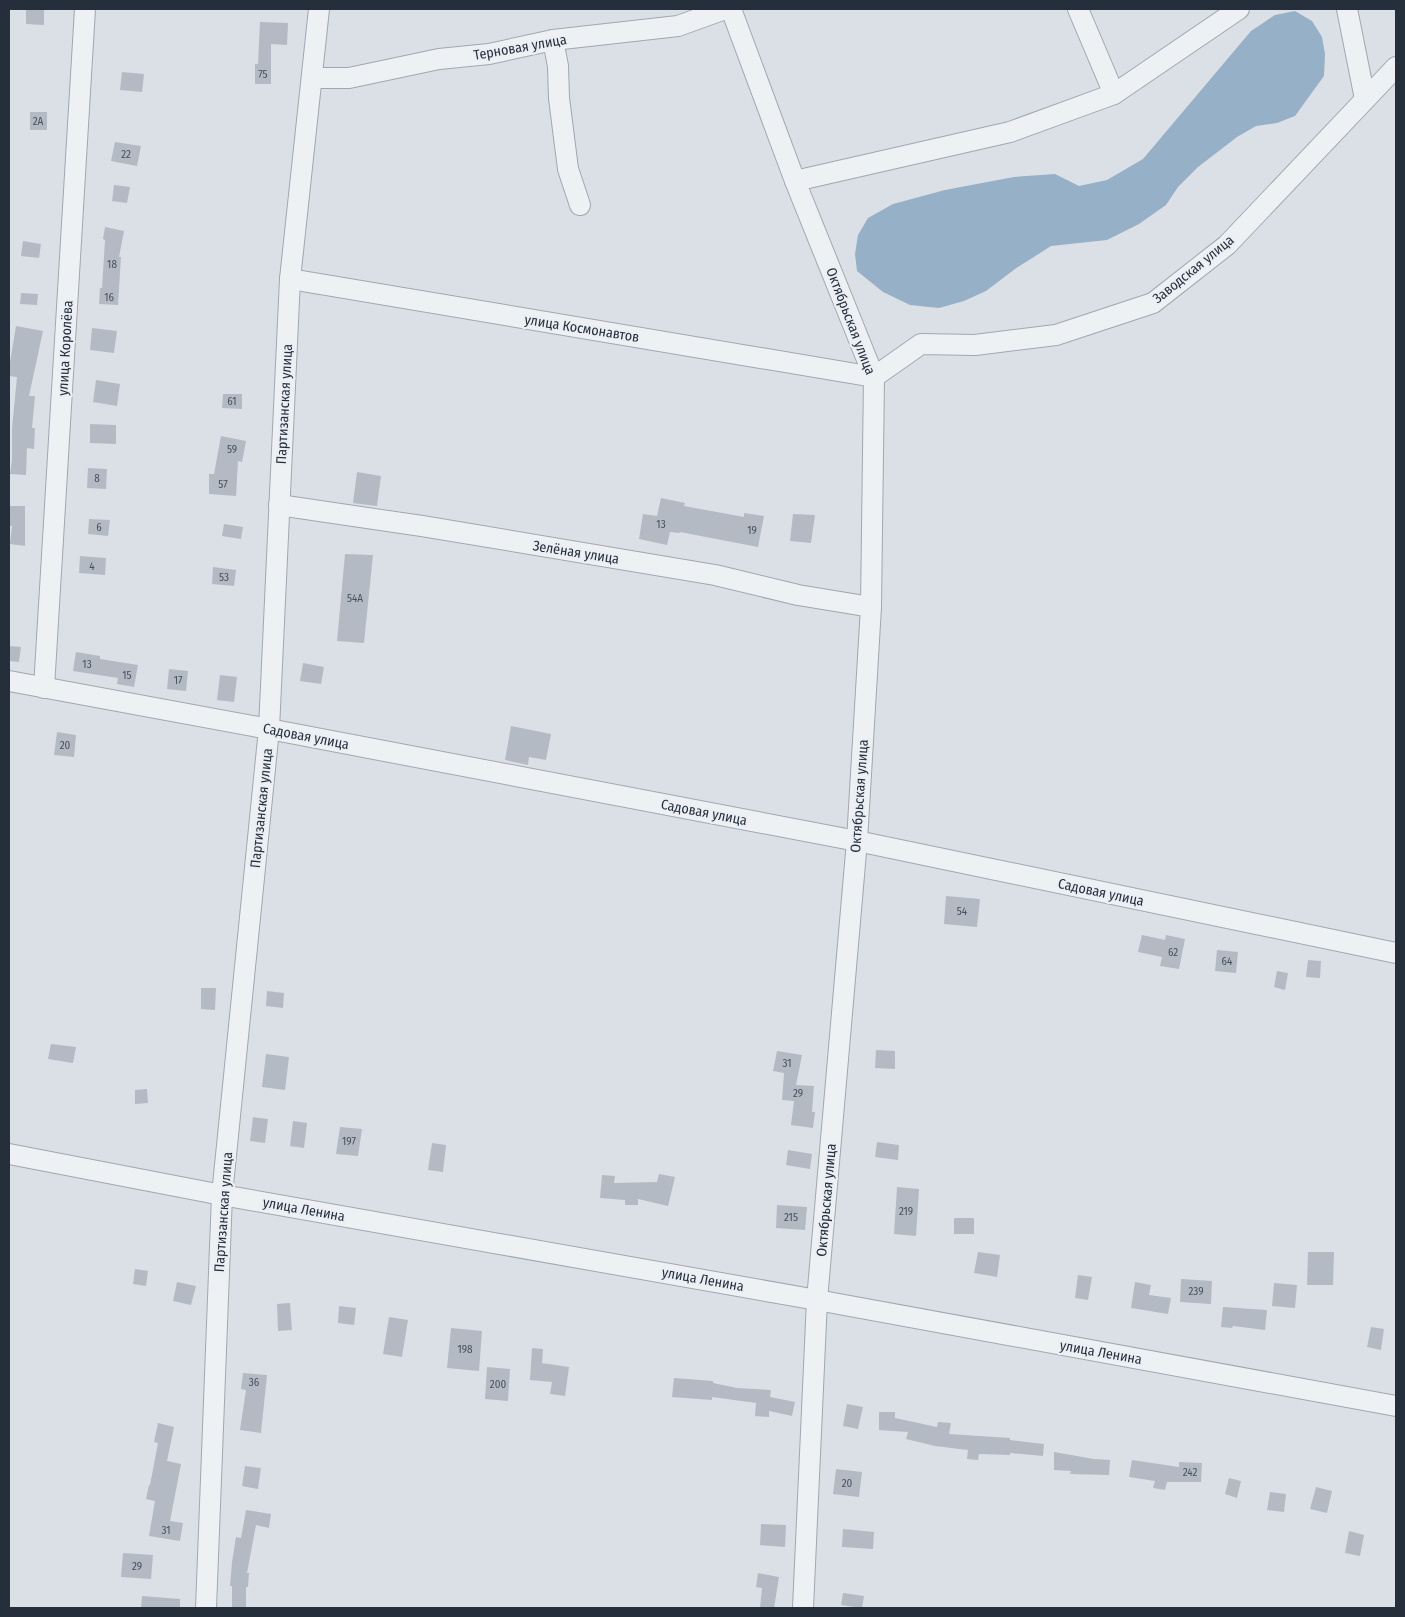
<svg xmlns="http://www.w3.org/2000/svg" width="1405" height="1617" font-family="'Fira Sans Condensed',sans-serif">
  <rect width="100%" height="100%" fill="#dbe0e6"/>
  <polygon fill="#96b0c7" points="1295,11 1312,21 1322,37 1325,54 1324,76 1295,116 1277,123 1256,126 1237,137 1198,167 1178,187 1166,205 1139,224 1107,240 1051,246 1015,269 986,291 964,301 939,308 910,305 883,292 857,271 855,254 858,235 868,218 893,204 945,190 1014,177 1055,174 1079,186 1107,180 1143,159 1251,31 1275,15"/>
  <g fill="#b3bac3">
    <polygon points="26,9 44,9 44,25 26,24"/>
    <polygon points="260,22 288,23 287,45 271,44 271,84 255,84 255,64 258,64"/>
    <polygon points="122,72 144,74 142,92 120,90"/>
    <rect x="30" y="112" width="17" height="18"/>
    <polygon points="115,142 141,146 137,166 111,161"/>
    <polygon points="114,185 130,187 127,203 112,201"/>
    <polygon points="105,227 124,231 119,257 121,257 118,305 99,304 100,288 102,288 105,240 103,239"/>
    <polygon points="23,241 41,244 39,258 21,256"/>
    <polygon points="21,293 38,294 37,305 20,304"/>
    <polygon points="16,326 43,331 29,396 35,396 32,428 35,428 34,449 27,448 26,475 10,474 12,460 12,428 17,377 9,376 9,368"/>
    <polygon points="92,328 117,331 114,353 90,350"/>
    <polygon points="96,380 120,384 117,406 93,402"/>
    <polygon points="223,394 242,394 242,409 222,408"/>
    <polygon points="90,424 116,425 116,444 90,443"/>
    <polygon points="221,436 246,441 242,462 238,461 236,496 209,494 209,474 214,474"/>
    <polygon points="88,468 107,469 106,489 87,488"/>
    <polygon points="357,472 381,476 377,506 353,503"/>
    <polygon points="661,498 685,503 684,506 744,517 744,513 764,516 758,547 680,532 679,533 670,532 667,545 639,539 643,514 657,516"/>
    <polygon points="10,506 25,506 25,546 10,544 12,526 10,526"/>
    <polygon points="793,514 815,515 811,543 790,541"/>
    <polygon points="89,519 110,520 108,536 88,534"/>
    <polygon points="224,524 243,527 241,539 222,536"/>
    <polygon points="345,554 373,555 364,643 337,641"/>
    <polygon points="80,556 106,558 105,575 79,573"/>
    <polygon points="213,567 236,570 234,586 212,584"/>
    <polygon points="9,646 21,647 19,662 9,661"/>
    <polygon points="76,652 100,656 100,659 138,665 134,687 117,684 118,678 73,671"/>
    <polygon points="303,663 324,667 321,684 300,681"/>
    <polygon points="169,669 188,671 186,691 167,689"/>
    <polygon points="220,675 237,677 234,702 217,700"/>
    <polygon points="511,726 551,734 546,760 529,757 528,765 505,760"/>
    <polygon points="57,732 76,735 74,757 54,755"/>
    <polygon points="946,896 980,899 977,927 944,924"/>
    <polygon points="1142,935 1165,940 1166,935 1185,939 1179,969 1160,966 1162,957 1138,952"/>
    <polygon points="1217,950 1238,952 1236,973 1215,971"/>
    <polygon points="1308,960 1321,961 1320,978 1306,977"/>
    <polygon points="1277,971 1288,973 1285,990 1274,987"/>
    <polygon points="201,988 216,988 215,1010 201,1009"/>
    <polygon points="267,991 284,993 283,1008 266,1006"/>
    <polygon points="51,1044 76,1047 73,1063 48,1059"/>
    <polygon points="876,1050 895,1051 895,1069 875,1068"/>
    <polygon points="777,1051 802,1055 796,1085 814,1086 812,1112 815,1112 813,1128 791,1125 794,1101 782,1100 784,1073 773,1071"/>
    <polygon points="266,1054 289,1057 285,1090 262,1087"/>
    <polygon points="147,1089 148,1103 135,1104 135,1090"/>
    <polygon points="253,1117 268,1119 265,1143 250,1141"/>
    <polygon points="293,1121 307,1123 304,1148 290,1146"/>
    <polygon points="340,1127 362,1129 358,1156 336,1154"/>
    <polygon points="877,1142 899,1145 898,1160 875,1157"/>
    <polygon points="432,1143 446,1145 443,1172 428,1170"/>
    <polygon points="788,1150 812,1154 810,1169 786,1165"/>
    <polygon points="659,1174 675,1177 668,1206 638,1199 638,1205 625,1205 625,1200 600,1198 602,1175 615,1176 614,1183 657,1182"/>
    <polygon points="897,1187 919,1189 916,1236 894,1234"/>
    <polygon points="777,1205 807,1207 805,1230 776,1228"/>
    <rect x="954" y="1218" width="20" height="16"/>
    <polygon points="978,1252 1000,1255 997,1277 974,1273"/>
    <polygon points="1308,1252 1334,1252 1333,1285 1307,1285"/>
    <polygon points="135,1269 148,1271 146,1286 133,1284"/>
    <polygon points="1078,1275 1092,1277 1088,1300 1075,1298"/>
    <polygon points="1181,1279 1212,1281 1211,1304 1180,1302"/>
    <polygon points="177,1282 196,1286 191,1305 173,1301"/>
    <polygon points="1135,1282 1151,1285 1149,1295 1171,1298 1168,1314 1131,1308"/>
    <polygon points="1274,1283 1297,1285 1295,1308 1272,1306"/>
    <polygon points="290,1303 292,1330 278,1331 277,1304"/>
    <polygon points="339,1306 356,1308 354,1325 338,1323"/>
    <polygon points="1223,1307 1267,1310 1265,1330 1233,1326 1232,1328 1221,1327"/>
    <polygon points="389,1317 408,1320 402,1357 383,1354"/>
    <polygon points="1371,1327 1384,1329 1381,1350 1367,1347"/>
    <polygon points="451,1328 482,1331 479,1371 447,1368"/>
    <polygon points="532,1348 543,1349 542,1363 569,1367 565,1396 550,1394 552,1382 530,1380"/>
    <polygon points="487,1367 510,1369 508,1401 485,1399"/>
    <polygon points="243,1373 267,1375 261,1433 240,1430 246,1390 241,1389"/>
    <polygon points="674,1378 713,1381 713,1383 737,1388 771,1390 770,1397 795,1402 792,1416 769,1411 769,1417 755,1416 756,1403 712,1397 712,1400 672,1397"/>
    <polygon points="847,1404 863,1407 858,1429 843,1426"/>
    <polygon points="879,1412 895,1412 895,1418 937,1427 938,1422 951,1423 949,1434 1010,1438 1010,1440 1044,1444 1043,1456 1010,1453 1010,1455 979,1454 978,1460 967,1459 968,1450 935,1446 906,1439 908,1432 879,1430"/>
    <polygon points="158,1423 174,1427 167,1461 181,1464 170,1521 183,1523 180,1541 149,1536 155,1501 146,1499 149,1485 150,1485 158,1443 154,1442"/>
    <polygon points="1054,1452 1094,1459 1110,1460 1109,1475 1070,1474 1071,1471 1054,1470"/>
    <polygon points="1132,1460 1179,1467 1179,1462 1202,1463 1201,1482 1167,1482 1165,1490 1153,1488 1155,1481 1129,1477"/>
    <polygon points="245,1466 261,1468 258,1489 242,1486"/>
    <polygon points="836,1469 862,1472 859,1497 833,1494"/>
    <polygon points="1229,1478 1241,1481 1237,1498 1225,1494"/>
    <polygon points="1316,1487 1332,1491 1327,1513 1310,1509"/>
    <polygon points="1270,1492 1286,1494 1284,1512 1267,1510"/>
    <polygon points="246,1510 271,1514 269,1528 256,1525 247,1573 249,1573 248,1587 246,1587 246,1608 232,1608 232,1586 230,1586 232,1562 236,1537 241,1538"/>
    <polygon points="761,1524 786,1525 785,1547 760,1545"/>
    <polygon points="843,1529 874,1532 873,1549 842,1547"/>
    <polygon points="1349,1531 1364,1535 1360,1556 1345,1553"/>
    <polygon points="123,1553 153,1555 151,1579 121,1577"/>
    <polygon points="758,1573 779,1577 774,1608 760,1608 762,1588 756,1587"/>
    <polygon points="843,1593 864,1596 862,1608 841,1605"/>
    <polygon points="142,1596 180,1599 180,1608 141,1608"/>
  </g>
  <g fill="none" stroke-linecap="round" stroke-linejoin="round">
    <g stroke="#a1a7b0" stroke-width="22">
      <g id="minor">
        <polyline points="731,9 795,181 874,377 871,607 857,841 817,1300 803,1608"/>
        <polyline points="1078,9 1114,94"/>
        <polyline points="1347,9 1365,99"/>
        <polyline points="553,40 558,66 559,98 568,169 580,205"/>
        <polyline points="313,78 349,78 439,59 489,54 553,40 678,26 725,9"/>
        <polyline points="795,181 1010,132 1114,94 1239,9"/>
        <polyline points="290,279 874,377 921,344 975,345 1056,335 1153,303 1227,245 1396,67"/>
        <polyline points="279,505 422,526 715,575 798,595 871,607"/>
        <polyline points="9,681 269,729 857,841 1396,953"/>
        <polyline points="44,688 85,9"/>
        <polyline points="9,1154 222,1195 817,1300 1396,1406"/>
        <polyline points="206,1608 222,1195 269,729 290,279 319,9"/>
      </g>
    </g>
    <use href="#minor" stroke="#eef1f4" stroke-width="20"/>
  </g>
  <g text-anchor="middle" stroke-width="4.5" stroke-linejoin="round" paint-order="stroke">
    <g font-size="11" fill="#48525e">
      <text x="263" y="78">75</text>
      <text x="38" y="125">2А</text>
      <text x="126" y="158">22</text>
      <text x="112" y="268">18</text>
      <text x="109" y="301">16</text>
      <text x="232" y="405">61</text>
      <text x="232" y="453">59</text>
      <text x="97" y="482">8</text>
      <text x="223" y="488">57</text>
      <text x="661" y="528">13</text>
      <text x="99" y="531">6</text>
      <text x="752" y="534">19</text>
      <text x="92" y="570">4</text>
      <text x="224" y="581">53</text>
      <text x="355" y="602">54А</text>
      <text x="87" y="668">13</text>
      <text x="127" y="679">15</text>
      <text x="178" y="684">17</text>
      <text x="65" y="749">20</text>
      <text x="962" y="915">54</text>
      <text x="1173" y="956">62</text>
      <text x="1227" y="965">64</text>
      <text x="787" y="1067">31</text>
      <text x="798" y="1097">29</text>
      <text x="349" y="1145">197</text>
      <text x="906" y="1215">219</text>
      <text x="791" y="1221">215</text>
      <text x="1196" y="1295">239</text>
      <text x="465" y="1353">198</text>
      <text x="254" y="1386">36</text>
      <text x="498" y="1388">200</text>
      <text x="1190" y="1476">242</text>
      <text x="847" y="1487">20</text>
      <text x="166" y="1534">31</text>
      <text x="137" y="1570">29</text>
    </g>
    <g font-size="14" fill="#252f3c" stroke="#ebeff4">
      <text transform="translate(520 47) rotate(-10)" y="5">Терновая улица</text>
      <text transform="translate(1193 269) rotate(-39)" y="5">Заводская улица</text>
      <text transform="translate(851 321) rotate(69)" y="5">Октябрьская улица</text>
      <text transform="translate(582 328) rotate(9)" y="5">улица Космонавтов</text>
      <text transform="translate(65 348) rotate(-87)" y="5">улица Королёва</text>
      <text transform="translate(284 404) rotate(-87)" y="5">Партизанская улица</text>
      <text transform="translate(576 552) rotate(9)" y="5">Зелёная улица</text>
      <text transform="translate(306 736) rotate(11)" y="5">Садовая улица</text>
      <text transform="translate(859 796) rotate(-86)" y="5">Октябрьская улица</text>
      <text transform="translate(261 808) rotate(-84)" y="5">Партизанская улица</text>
      <text transform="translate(704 812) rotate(11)" y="5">Садовая улица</text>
      <text transform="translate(1101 892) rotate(12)" y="5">Садовая улица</text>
      <text transform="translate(826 1200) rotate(-85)" y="5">Октябрьская улица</text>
      <text transform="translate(304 1209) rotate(10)" y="5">улица Ленина</text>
      <text transform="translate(223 1212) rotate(-86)" y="5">Партизанская улица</text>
      <text transform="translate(703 1279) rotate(10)" y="5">улица Ленина</text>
      <text transform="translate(1101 1352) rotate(10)" y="5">улица Ленина</text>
    </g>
  </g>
  <rect width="1405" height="1617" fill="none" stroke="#252f3c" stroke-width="20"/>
</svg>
